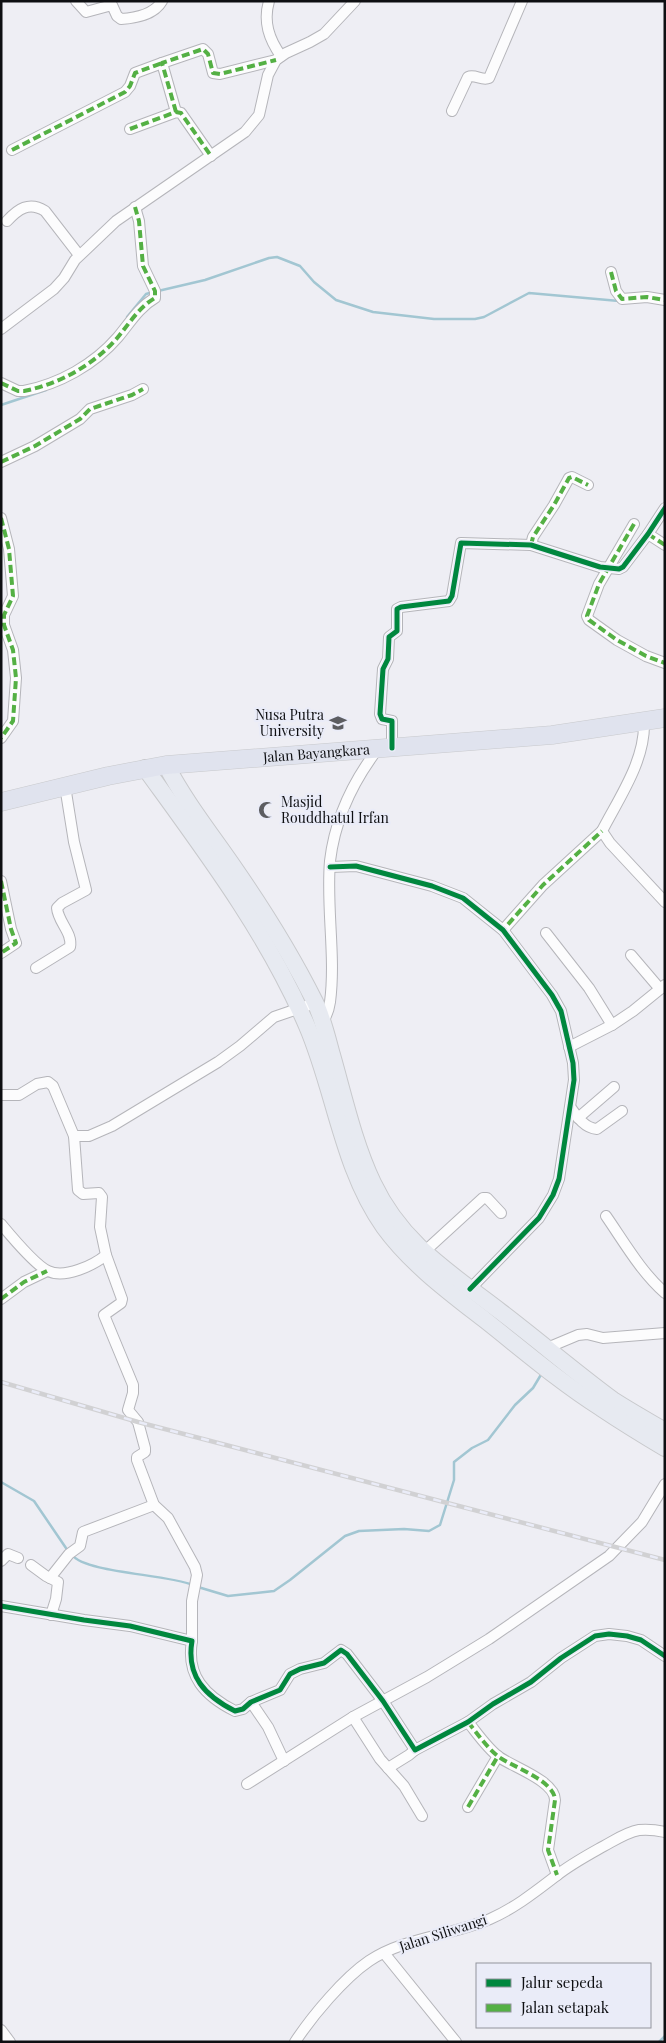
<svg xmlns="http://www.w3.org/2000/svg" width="666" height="2043" font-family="'Playfair Display',serif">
  <rect width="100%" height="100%" fill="#eeeef4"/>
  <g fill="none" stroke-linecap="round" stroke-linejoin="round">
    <g stroke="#a2c6d2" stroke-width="2.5">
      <polyline points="158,291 205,280 269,258 277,257 300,266 314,282 336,300 373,312 434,319 475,319 484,317 529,293 619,301"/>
      <polyline points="127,317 146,294 153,292"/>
      <polyline points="1,405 46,390"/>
      <polyline points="1,1482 34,1501 68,1551"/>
      <path d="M 72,1555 C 86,1573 166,1574 193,1585"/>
      <polyline points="198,1587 228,1596 274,1591 290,1580 345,1536 359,1531 404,1529 429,1531 440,1525 454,1480 454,1462 472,1448 488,1440 515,1405 533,1388 542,1373"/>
      <polyline points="659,2042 665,2036"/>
    </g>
    <g stroke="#b5b5ba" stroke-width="12">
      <g id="minor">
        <path d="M 76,1 L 86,12 L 112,5 L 117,16 L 121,19 C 136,18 154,15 162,1"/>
        <path d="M 269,1 C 263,22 269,39 281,56"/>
        <path d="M 452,111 L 468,77 C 475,74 482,81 489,78 L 522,1"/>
        <polyline points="176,112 162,63 203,49 208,54 213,73 220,74 276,60"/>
        <polyline points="130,129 176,112 181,113 211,156"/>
        <polyline points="12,150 125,92 130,86 135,73 162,63"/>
        <path d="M 7,221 C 18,209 29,201 45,211 L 79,255"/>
        <polyline points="611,272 616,291 622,299 647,297 665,300"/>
        <polyline points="1,329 54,289 64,278 75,260 116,221 245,132 259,115 268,75 276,60 286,53 310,42 324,34 355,1"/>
        <path d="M 1,383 L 18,391 L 24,391 C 59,384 94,365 118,337 C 129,324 139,307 155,298 L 155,291 L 143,266 L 139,221 L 135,207"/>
        <polyline points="1,462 35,446 80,419 90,409 132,395 143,389"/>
        <polyline points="1,518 9,549 13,596 4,615 4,625 13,650 16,678 13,721 1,738"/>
        <polyline points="634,524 599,584 587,616 589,620 617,640 646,656 665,663"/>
        <polyline points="648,534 665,545"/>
        <polyline points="531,545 533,537 554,505 569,478 572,477 588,485"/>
        <path d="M 644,723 C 645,761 619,798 602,831 L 610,843 L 665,902"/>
        <polyline points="392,748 392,721 382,719 380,714 383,669 388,659 389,637 397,631 397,609 401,607 449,601 452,596 461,543 531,545 600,567 619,569 623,567 648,534 665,508"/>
        <polyline points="330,867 356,866 432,886 463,898 503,930 552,995 561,1011 573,1063 574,1080 559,1179 553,1195 539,1218 470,1289"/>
        <polyline points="1,881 11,929 16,943 1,953"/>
        <polyline points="503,930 543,885 602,831"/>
        <polyline points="546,933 589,988 612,1025"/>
        <polyline points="631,955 660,989"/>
        <path d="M 36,968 L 70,947 C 73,933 58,922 57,908 L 62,903 L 86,890 L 74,842 L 65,786"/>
        <path d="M 322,1023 C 326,1017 329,1009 330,1002 C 336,956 326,907 330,861 C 335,819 352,783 377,750"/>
        <polyline points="569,1047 612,1025 633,1011 665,985"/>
        <polyline points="1,1095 19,1095 37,1084 48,1082 53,1086 74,1136 89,1136 112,1126 218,1062 240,1046 274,1017 315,1003"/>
        <path d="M 571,1108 C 578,1118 585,1128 597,1129 L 622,1111"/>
        <polyline points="578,1118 614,1087"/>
        <path d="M 606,1216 C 624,1242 641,1272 665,1293"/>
        <path d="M 1,1224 C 11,1236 35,1265 48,1271 C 65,1279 94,1265 106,1255 L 100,1227 L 102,1197 L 99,1193 L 83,1194 L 78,1190 L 74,1136"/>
        <polyline points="424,1252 483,1198 487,1198 501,1213"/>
        <polyline points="106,1255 122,1299 121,1303 104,1315 133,1385 133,1393 128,1410 138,1422 145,1448 145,1452 137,1457 137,1460 154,1505 168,1518 195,1567 197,1575 192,1601 192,1641"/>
        <polyline points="1,1299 24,1282 47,1271"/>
        <polyline points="547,1348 578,1335 587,1334 603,1338 665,1333"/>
        <polyline points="1,1561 8,1554 18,1558"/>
        <polyline points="31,1565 46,1576 58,1582 56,1599 51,1615"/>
        <polyline points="50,1578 69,1554 80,1546 83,1532 154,1505"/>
        <path d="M 1,1606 L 84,1620 L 130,1626 L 192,1641 C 186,1676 205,1696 235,1711 L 243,1709 L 251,1702 L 280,1690 L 290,1674 L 300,1669 L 324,1663 L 341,1650 L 347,1654 L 383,1701 L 415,1750 L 468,1722 L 493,1704 L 531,1682 L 561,1658 L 595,1636 L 609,1634 L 627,1636 L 641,1640 L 665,1656"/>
        <polyline points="251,1702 268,1727 284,1761"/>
        <polyline points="353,1717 380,1759 404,1786 422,1816"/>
        <path d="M 468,1722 C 477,1733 487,1748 499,1757 C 513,1767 555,1781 555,1800 L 548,1850 L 557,1875"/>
        <polyline points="388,1768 409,1755 415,1750"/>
        <polyline points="247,1784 353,1717 427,1677 489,1639 609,1556 642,1522 665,1484"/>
        <polyline points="468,1807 498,1756"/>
        <polyline points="384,1953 456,2042"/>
        <polyline points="1,2030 10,2042"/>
        <path d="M 295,2042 C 312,2016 344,1978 369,1961 C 405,1937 451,1936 490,1919 C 515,1908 535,1892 556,1876 C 571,1864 588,1855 604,1846 C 615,1840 627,1832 639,1830 C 648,1829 656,1830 665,1832"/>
      </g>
    </g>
    <g stroke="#c8c9cc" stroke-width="18">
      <g id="primary">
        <path d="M 166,765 C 186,803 211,834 235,869 C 264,911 292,956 315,1002 C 323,1019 327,1037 332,1055 C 344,1097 354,1143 373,1183 C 402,1244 449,1272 501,1312 C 539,1341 575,1372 613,1400 C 630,1411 648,1421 665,1431"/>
        <path d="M 145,768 C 205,851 266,931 307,1026 C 335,1091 342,1168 384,1227 C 411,1264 449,1292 485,1320 C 523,1350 560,1382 601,1408 C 622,1422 643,1435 665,1448"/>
      </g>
    </g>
    <g stroke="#c8c9cc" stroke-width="19">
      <g id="trunk">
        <path id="s1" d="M 1,802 L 108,776 L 166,765 L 552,735 L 665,718"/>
      </g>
    </g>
    <use href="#minor" stroke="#fcfcfd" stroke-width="10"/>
    <use href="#primary" stroke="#e7eaf1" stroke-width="16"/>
    <use href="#trunk" stroke="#e0e3ee" stroke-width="18"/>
    <g stroke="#d1d1d3" stroke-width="4.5">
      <polyline id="rail" points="1,1382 138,1422 665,1560"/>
    </g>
    <use href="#rail" stroke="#eaecf8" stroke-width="2.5" stroke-dasharray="8" stroke-linecap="butt"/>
    <g stroke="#54b044" stroke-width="4" stroke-dasharray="8 4" stroke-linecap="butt">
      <polyline points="176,112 162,63 203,49 208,54 213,73 220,74 276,60"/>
      <polyline points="130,129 176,112 181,113 211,156"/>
      <polyline points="12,150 125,92 130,86 135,73 162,63"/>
      <polyline points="611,272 616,291 622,299 647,297 665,300"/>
      <path d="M 1,383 L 18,391 L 24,391 C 59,384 94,365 118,337 C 129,324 139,307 155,298 L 155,291 L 143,266 L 139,221 L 135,207"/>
      <polyline points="1,462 35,446 80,419 90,409 132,395 143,389"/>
      <polyline points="1,518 9,549 13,596 4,615 4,625 13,650 16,678 13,721 1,738"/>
      <polyline points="634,524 599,584 587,616 589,620 617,640 646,656 665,663"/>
      <polyline points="648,534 665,545"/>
      <polyline points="531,545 533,537 554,505 569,478 572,477 588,485"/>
      <polyline points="1,881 11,929 16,943 1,953"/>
      <polyline points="499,928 503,930 543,885 602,831"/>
      <polyline points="1,1299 24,1282 47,1271"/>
      <path d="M 468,1722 C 477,1733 487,1748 499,1757 C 513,1767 555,1781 555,1800 L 548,1850 L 557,1875"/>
      <polyline points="468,1807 498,1756"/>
    </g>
    <g stroke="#eaecf8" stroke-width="8">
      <g id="cycleway">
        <polyline points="392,748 392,721 382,719 380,714 383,669 388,659 389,637 397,631 397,609 401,607 449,601 452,596 461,543 531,545 600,567 619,569 623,567 648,534 665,508"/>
        <polyline points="330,867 356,866 432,886 463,898 503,930 552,995 561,1011 573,1063 574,1080 559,1179 553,1195 539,1218 470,1289"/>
        <path d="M 1,1606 L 84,1620 L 130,1626 L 192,1641 C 186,1676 205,1696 235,1711 L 243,1709 L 251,1702 L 280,1690 L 290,1674 L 300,1669 L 324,1663 L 341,1650 L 347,1654 L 383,1701 L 415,1750 L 468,1722 L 493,1704 L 531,1682 L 561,1658 L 595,1636 L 609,1634 L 627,1636 L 641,1640 L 665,1656"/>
      </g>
    </g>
    <use href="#cycleway" stroke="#00873e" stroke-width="5"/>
  </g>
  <defs>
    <g id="university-bare" transform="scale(1.35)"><path d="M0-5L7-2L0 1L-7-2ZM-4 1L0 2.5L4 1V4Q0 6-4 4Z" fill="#5c5d61" stroke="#eaecf8" stroke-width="2.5" paint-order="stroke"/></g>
    <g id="mosque-bare" transform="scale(1.35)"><path d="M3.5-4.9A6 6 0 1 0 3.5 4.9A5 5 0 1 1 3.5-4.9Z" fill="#5c5d61" stroke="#eaecf8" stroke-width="2.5" paint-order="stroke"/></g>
  </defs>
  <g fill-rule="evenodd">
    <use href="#university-bare" x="338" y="723"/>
    <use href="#mosque-bare" x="267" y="810"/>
  </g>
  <g text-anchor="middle" stroke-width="4.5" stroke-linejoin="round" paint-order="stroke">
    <g font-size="14" fill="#0e0f12" stroke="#eaecf8" text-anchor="end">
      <text x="324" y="720">Nusa Putra<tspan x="324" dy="16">University</tspan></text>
      <text x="281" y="807" text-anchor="start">Masjid<tspan x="281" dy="16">Rouddhatul Irfan</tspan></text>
    </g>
    <g font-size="14" fill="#0e0f12" stroke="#eaecf8">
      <text dy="5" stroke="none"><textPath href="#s1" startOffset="320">Jalan Bayangkara</textPath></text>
      <text transform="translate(443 1933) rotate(-18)" y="5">Jalan Siliwangi</text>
    </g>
  </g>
  <rect width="666" height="2043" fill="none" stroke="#0e0f12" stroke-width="5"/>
  <rect x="476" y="1963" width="175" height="65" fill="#eaecf8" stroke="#92949c"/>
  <rect x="486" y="1979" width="25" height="8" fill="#00873e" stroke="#92949c"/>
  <text x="521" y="1988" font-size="15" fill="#0e0f12">Jalur sepeda</text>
  <rect x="486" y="2004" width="25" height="8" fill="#54b044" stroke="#92949c"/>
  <text x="521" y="2013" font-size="15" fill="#0e0f12">Jalan setapak</text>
</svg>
